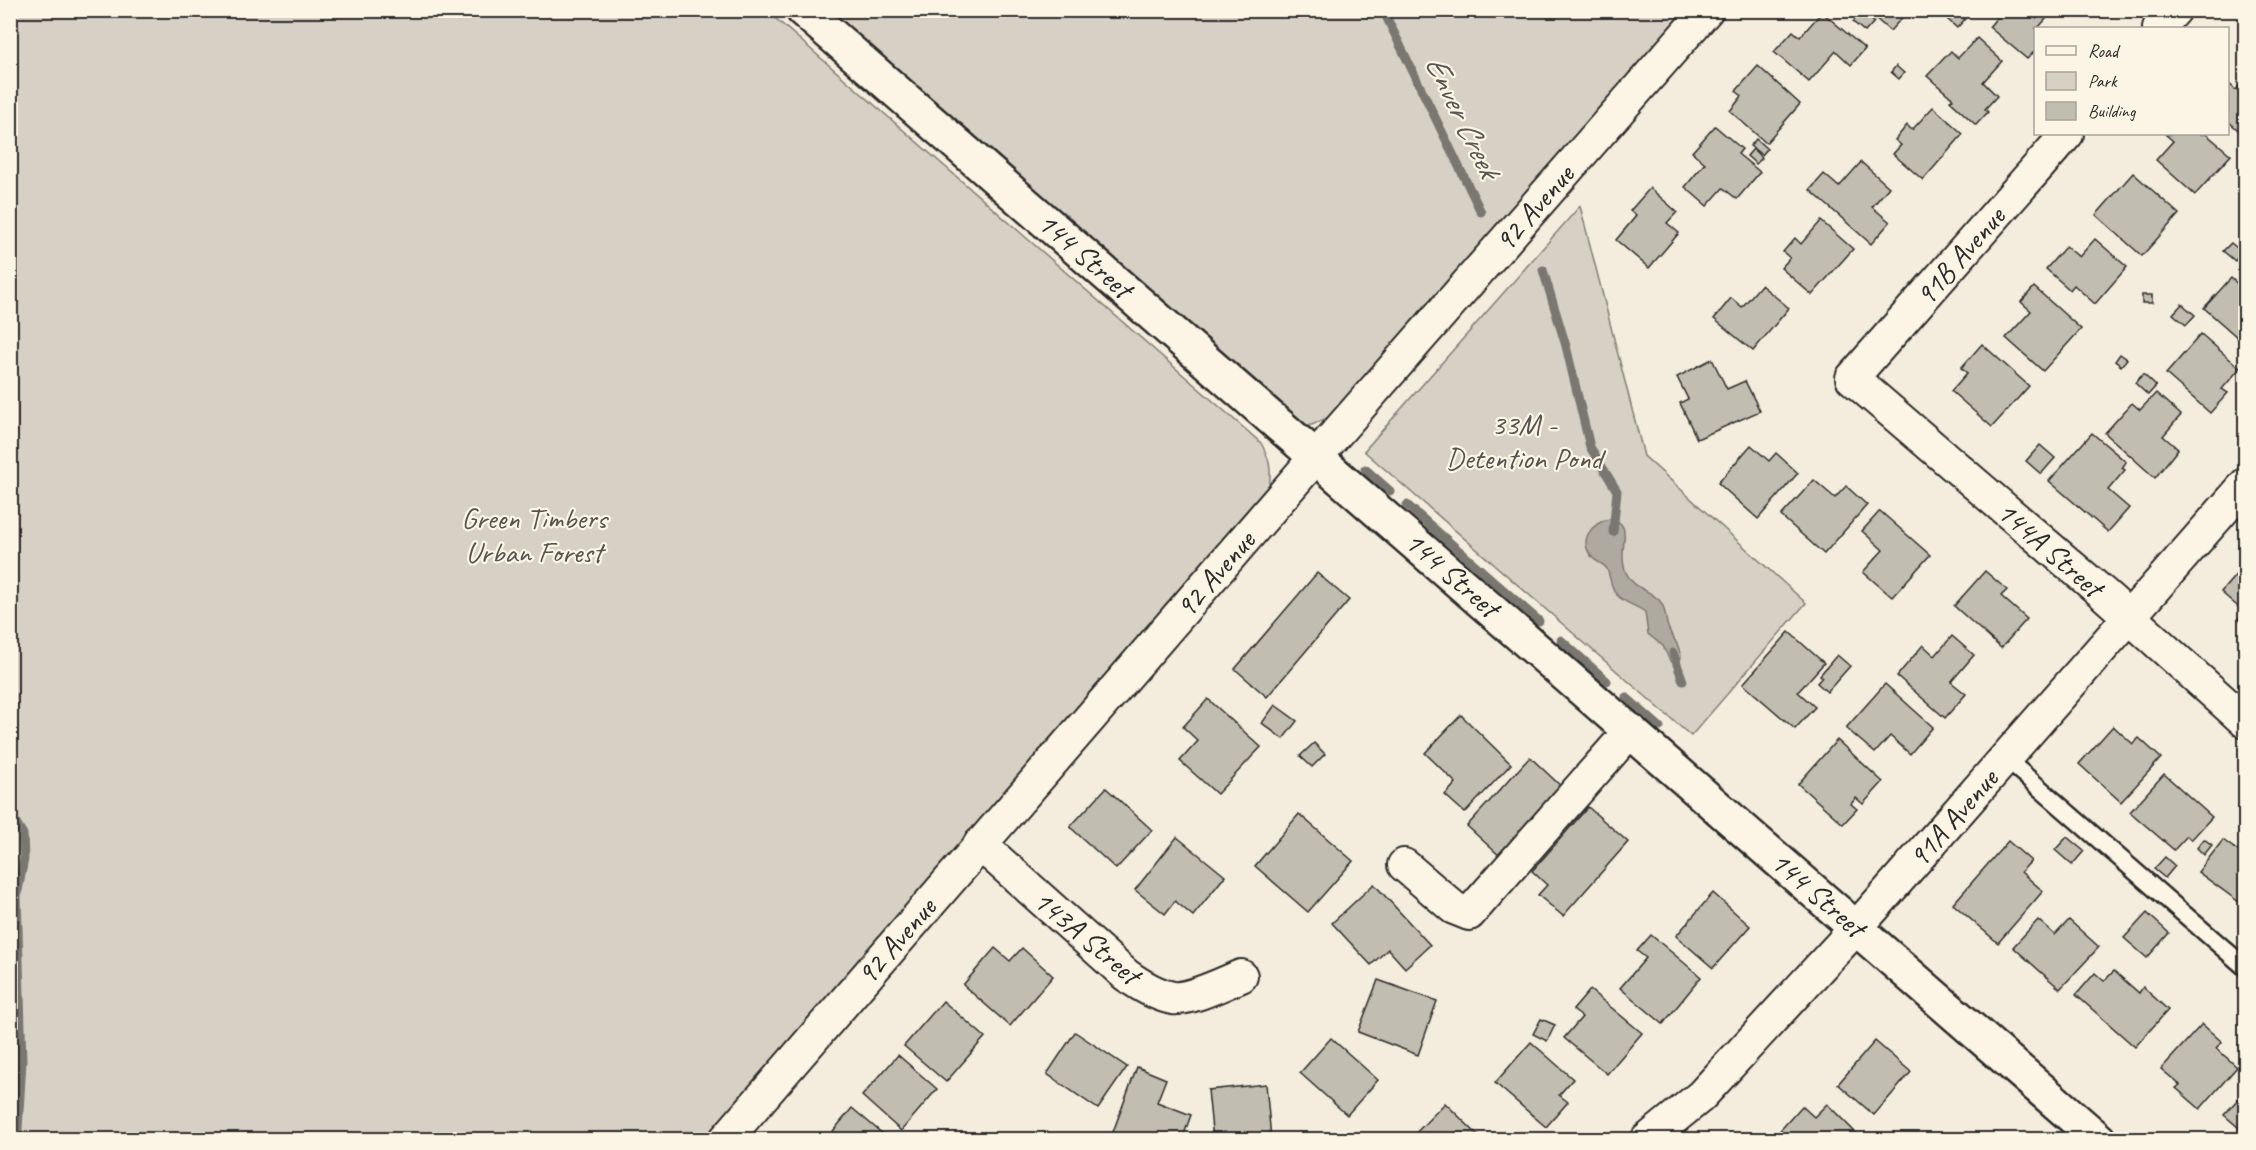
<svg xmlns="http://www.w3.org/2000/svg" width="2256" height="1150" font-family="Caveat,sans-serif">
  <rect width="100%" height="100%" fill="#f4edde"/>
  <filter id="ink" filterUnits="userSpaceOnUse"><feTurbulence type="fractalNoise" baseFrequency=".0167" numOctaves="2"/><feDisplacementMap in="SourceGraphic" scale="12" xChannelSelector="R" yChannelSelector="G"/><feConvolveMatrix kernelMatrix="1 2 1 2 8 2 1 2 1" color-interpolation-filters="sRGB"/></filter>
  <g filter="url(#ink)">
    <g fill="#d6d1c4" stroke="#807e78" stroke-width="1.5">
      <path d="M 10,11 L 767,11 L 1261,443 C 1269,457 1272,469 1269,485 L 704,1139 L 11,1139 Z"/>
      <polygon points="818,11 1689,11 1331,416 1312,425 1300,425"/>
      <polygon points="1580,206 1644,456 1806,603 1691,736 1364,451"/>
    </g>
    <path fill="#afaaa0" stroke="#7a7771" stroke-width="1.5" d="M 1609,519 C 1639,523 1613,552 1628,576 C 1635,589 1650,590 1660,601 C 1666,608 1665,619 1668,627 C 1671,636 1678,643 1680,652 C 1682,657 1681,656 1680,661 L 1675,663 L 1670,661 L 1663,646 L 1648,634 L 1645,612 C 1636,605 1624,603 1617,595 C 1610,587 1611,578 1607,569 C 1604,564 1596,562 1592,557 C 1578,540 1591,524 1609,519 Z"/>
    <g fill="none" stroke-linecap="round" stroke-linejoin="round">
      <g stroke="#7a7771" stroke-width="9">
        <polyline points="1383,10 1481,212"/>
        <polyline points="1543,270 1566,346 1590,447 1617,491 1613,532"/>
        <polyline points="1365,469 1390,491"/>
        <polyline points="1407,505 1539,621"/>
        <polyline points="1561,640 1607,681"/>
        <polyline points="1673,653 1683,681"/>
        <polyline points="1626,697 1660,727"/>
        <polyline points="10,813 23,834 24,859 17,896 22,1061 18,1129 20,1140"/>
      </g>
    </g>
    <g fill="#c2bdb1" stroke="#2b2b2b" stroke-width="1.5">
      <polygon points="1866,10 1907,10 1908,11 1890,31"/>
      <polygon points="2003,10 2054,10 2038,28 2036,28 2036,50 2027,59 1989,27"/>
      <polygon points="1862,11 1874,22 1865,32 1853,22"/>
      <polygon points="1955,11 1965,19 1957,28 1947,19"/>
      <polygon points="1822,12 1865,49 1851,65 1836,51 1809,82 1774,52 1793,31 1800,37"/>
      <polygon points="1977,38 2002,61 1983,82 1997,96 1985,109 1988,112 1976,125 1950,101 1953,99 1927,76 1951,51 1958,58"/>
      <polygon points="1758,66 1800,104 1766,143 1730,111 1742,96 1736,91"/>
      <polygon points="1896,66 1904,73 1899,79 1891,72"/>
      <polygon points="2246,79 2246,137 2228,121 2228,83 2236,90"/>
      <polygon points="1933,107 1963,134 1923,180 1893,154 1901,145 1895,140 1907,125 1912,130"/>
      <polygon points="1715,126 1742,149 1738,154 1760,172 1737,199 1723,188 1707,206 1685,187 1705,163 1692,152"/>
      <polygon points="2165,134 2206,134 2231,155 2195,195 2156,160 2173,141"/>
      <polygon points="1756,139 1767,149 1762,155 1750,146"/>
      <polygon points="1753,149 1762,158 1756,164 1747,156"/>
      <polygon points="1861,162 1889,187 1872,207 1890,222 1871,244 1810,190 1824,174 1839,187"/>
      <polygon points="2133,173 2179,214 2142,256 2096,215"/>
      <polygon points="1650,188 1677,212 1667,223 1679,233 1649,268 1616,240 1636,216 1630,211"/>
      <polygon points="1821,221 1853,249 1812,295 1781,268 1790,258 1783,252 1795,238 1801,244"/>
      <polygon points="2095,239 2127,267 2095,304 2074,285 2070,290 2046,269 2066,246 2079,257"/>
      <polygon points="2231,243 2242,252 2235,261 2223,251"/>
      <polygon points="2231,278 2242,288 2246,283 2246,345 2204,308"/>
      <polygon points="1761,285 1789,308 1753,351 1714,319 1731,298 1742,307"/>
      <polygon points="2034,287 2081,329 2043,371 2006,338 2031,311 2021,302"/>
      <rect x="2142" y="295" width="10" height="8"/>
      <polygon points="2182,304 2195,315 2186,325 2173,314"/>
      <polygon points="2201,334 2240,368 2222,389 2228,393 2210,413 2166,374"/>
      <polygon points="1982,344 2029,386 1992,427 1951,391 1967,373 1961,368"/>
      <polygon points="2120,354 2127,359 2121,366 2115,361"/>
      <polygon points="1712,359 1727,389 1745,381 1760,411 1697,439 1680,403 1688,399 1677,377"/>
      <polygon points="2143,374 2156,386 2148,395 2135,383"/>
      <polygon points="2156,393 2181,415 2163,436 2178,449 2155,478 2105,433 2132,403 2140,410"/>
      <polygon points="2092,433 2126,462 2122,468 2125,470 2108,490 2129,508 2108,532 2049,481"/>
      <polygon points="1751,445 1769,461 1776,453 1798,473 1758,519 1718,483"/>
      <polygon points="2040,445 2055,458 2041,474 2026,461"/>
      <polygon points="1814,480 1835,498 1846,486 1867,505 1824,554 1781,516"/>
      <polygon points="1880,511 1930,555 1892,597 1863,572 1883,550 1862,531"/>
      <polygon points="2246,563 2246,625 2238,619 2244,612 2221,592"/>
      <polygon points="1985,571 2007,590 2001,596 2027,619 2001,648 1954,606"/>
      <polygon points="1317,573 1349,600 1267,697 1235,669"/>
      <polygon points="1789,632 1824,663 1798,692 1815,707 1795,729 1743,684"/>
      <polygon points="1952,636 1974,655 1951,682 1966,694 1945,718 1897,676 1923,645 1935,656"/>
      <polygon points="1837,655 1850,666 1827,692 1817,683 1822,677 1820,675"/>
      <polygon points="1885,684 1933,727 1910,754 1890,736 1875,753 1846,728"/>
      <polygon points="1208,699 1261,747 1217,794 1180,761 1198,741 1183,727"/>
      <polygon points="1275,705 1297,721 1283,739 1262,723"/>
      <polygon points="1461,715 1511,764 1465,813 1445,795 1456,783 1425,753"/>
      <polygon points="2113,726 2133,744 2139,738 2161,758 2121,802 2079,764"/>
      <polygon points="1837,740 1883,782 1863,804 1856,798 1851,804 1857,809 1843,824 1798,784"/>
      <polygon points="1314,743 1325,754 1312,767 1300,756"/>
      <polygon points="1530,757 1564,789 1502,858 1467,826"/>
      <polygon points="2164,774 2212,817 2191,840 2187,836 2174,850 2130,812"/>
      <polygon points="1106,788 1152,830 1116,869 1070,827"/>
      <polygon points="1588,807 1628,842 1563,916 1538,895 1547,885 1532,871"/>
      <polygon points="1299,814 1353,861 1308,912 1255,866"/>
      <polygon points="1177,837 1225,876 1193,916 1175,901 1165,914 1135,890"/>
      <polygon points="2067,837 2084,851 2072,865 2055,850"/>
      <polygon points="2204,839 2212,845 2204,855 2197,848"/>
      <polygon points="2223,840 2246,857 2246,907 2198,872"/>
      <polygon points="2008,841 2031,861 2021,872 2043,891 1998,943 1953,904"/>
      <polygon points="2165,857 2175,866 2165,878 2154,869"/>
      <polygon points="1374,884 1430,945 1405,968 1388,949 1371,965 1332,923"/>
      <polygon points="1713,893 1750,926 1713,968 1676,936"/>
      <polygon points="2147,913 2169,933 2147,958 2124,938"/>
      <polygon points="2038,920 2055,935 2069,920 2099,947 2060,989 2013,947"/>
      <polygon points="1651,935 1701,977 1663,1024 1620,988 1646,958 1637,951"/>
      <polygon points="995,948 1010,961 1022,948 1053,976 1010,1026 963,985"/>
      <polygon points="2114,971 2139,993 2143,987 2168,1010 2135,1047 2076,995 2095,973 2104,981"/>
      <polygon points="1378,980 1437,1001 1418,1055 1358,1032"/>
      <polygon points="1590,990 1642,1033 1607,1074 1564,1038 1582,1017 1573,1010"/>
      <polygon points="943,1001 985,1037 946,1082 904,1046"/>
      <polygon points="1541,1019 1555,1025 1547,1041 1533,1034"/>
      <polygon points="2202,1024 2222,1042 2216,1048 2237,1067 2200,1109 2176,1088 2180,1085 2161,1069"/>
      <polygon points="1075,1032 1127,1067 1098,1109 1047,1074"/>
      <polygon points="1331,1038 1378,1080 1347,1115 1300,1073"/>
      <polygon points="1875,1041 1911,1072 1874,1115 1838,1084"/>
      <polygon points="1531,1042 1573,1079 1559,1095 1568,1102 1546,1127 1495,1083"/>
      <polygon points="898,1055 937,1089 901,1131 862,1096"/>
      <polygon points="1137,1067 1166,1079 1157,1102 1191,1115 1182,1140 1110,1140"/>
      <polygon points="1266,1084 1271,1138 1213,1140 1208,1090"/>
      <polygon points="2246,1090 2246,1134 2224,1115"/>
      <polygon points="1445,1103 1483,1140 1409,1140"/>
      <polygon points="1827,1104 1863,1140 1781,1140 1776,1135 1802,1106 1814,1117"/>
      <polygon points="852,1108 890,1140 833,1140 829,1136"/>
    </g>
    <g fill="none" stroke-linecap="round" stroke-linejoin="round">
      <g stroke="#2b2b2b" stroke-width="21">
        <polyline id="service" points="2005,758 2246,968"/>
      </g>
      <g stroke="#2b2b2b" stroke-width="36">
        <g id="minor">
          <polyline points="2159,28 2175,10"/>
          <polyline points="2067,134 1852,378 2106,596 2246,722"/>
          <path d="M 980,844 L 1126,975 C 1140,985 1156,995 1173,998 C 1190,1000 1224,983 1241,976"/>
          <polyline points="1404,865 1454,908 1469,914 1631,730"/>
          <polyline points="725,1140 1334,436 1707,10"/>
          <polyline points="1647,1140 1701,1096 1857,927 2246,484"/>
        </g>
      </g>
      <g stroke="#2b2b2b" stroke-width="38">
        <polyline id="secondary" points="803,10 2099,1140"/>
      </g>
      <use href="#service" stroke="#fcf5e5" stroke-width="16"/>
      <use href="#minor" stroke="#fcf5e5" stroke-width="32"/>
      <use href="#secondary" stroke="#fcf5e5" stroke-width="33"/>
    </g>
  </g>
  <g text-anchor="middle" stroke-width="4.5" stroke-linejoin="round" paint-order="stroke">
    <g font-size="30" fill="#2b2b2b" stroke="#fcf5e5">
      <text transform="translate(1534 208) rotate(-49)" y="10">92 Avenue</text>
      <text transform="translate(1085 255) rotate(41)" y="10">144 Street</text>
      <text transform="translate(1960 256) rotate(-49)" y="10">91B Avenue</text>
      <text transform="translate(2050 549) rotate(41)" y="10">144A Street</text>
      <text transform="translate(1215 574) rotate(-49)" y="10">92 Avenue</text>
      <text transform="translate(1452 574) rotate(41)" y="10">144 Street</text>
      <text transform="translate(1953 818) rotate(-49)" y="10">91A Avenue</text>
      <text transform="translate(1818 894) rotate(41)" y="10">144 Street</text>
      <text transform="translate(1087 937) rotate(40)" y="10">143A Street</text>
      <text transform="translate(896 941) rotate(-49)" y="10">92 Avenue</text>
    </g>
    <g font-size="30" fill="#565451" stroke="#fcf5e5">
      <text x="1524" y="434">33M -<tspan x="1524" dy="34">Detention Pond</tspan></text>
      <text x="534" y="528">Green Timbers<tspan x="534" dy="34">Urban Forest</tspan></text>
    </g>
    <g font-size="32" font-style="italic" fill="#595754" stroke="#fcf5e5">
      <text transform="translate(1463 116) rotate(64)" y="11">Enver Creek</text>
    </g>
  </g>
  <rect width="2256" height="1150" fill="none" stroke="#fcf5e5" stroke-width="36"/>
  <rect x="18" y="18" width="2220" height="1114" fill="none" stroke="#2b2b2b" stroke-width="2" filter="url(#ink)"/>
  <rect x="2034" y="27" width="195" height="108" fill="#fcf5e5" stroke="#a8a49b" stroke-width="1.5"/>
  <rect x="2046" y="46" width="30" height="9" fill="#fcf5e5" stroke="#a8a49b" stroke-width="1.5"/>
  <text x="2088" y="57" font-size="18" fill="#2b2b2b">Road</text>
  <rect x="2046" y="72" width="30" height="18" fill="#d6d1c4" stroke="#a8a49b" stroke-width="1.5"/>
  <text x="2088" y="87" font-size="18" fill="#2b2b2b">Park</text>
  <rect x="2046" y="102" width="30" height="18" fill="#c2bdb1" stroke="#a8a49b" stroke-width="1.5"/>
  <text x="2088" y="117" font-size="18" fill="#2b2b2b">Building</text>
</svg>
